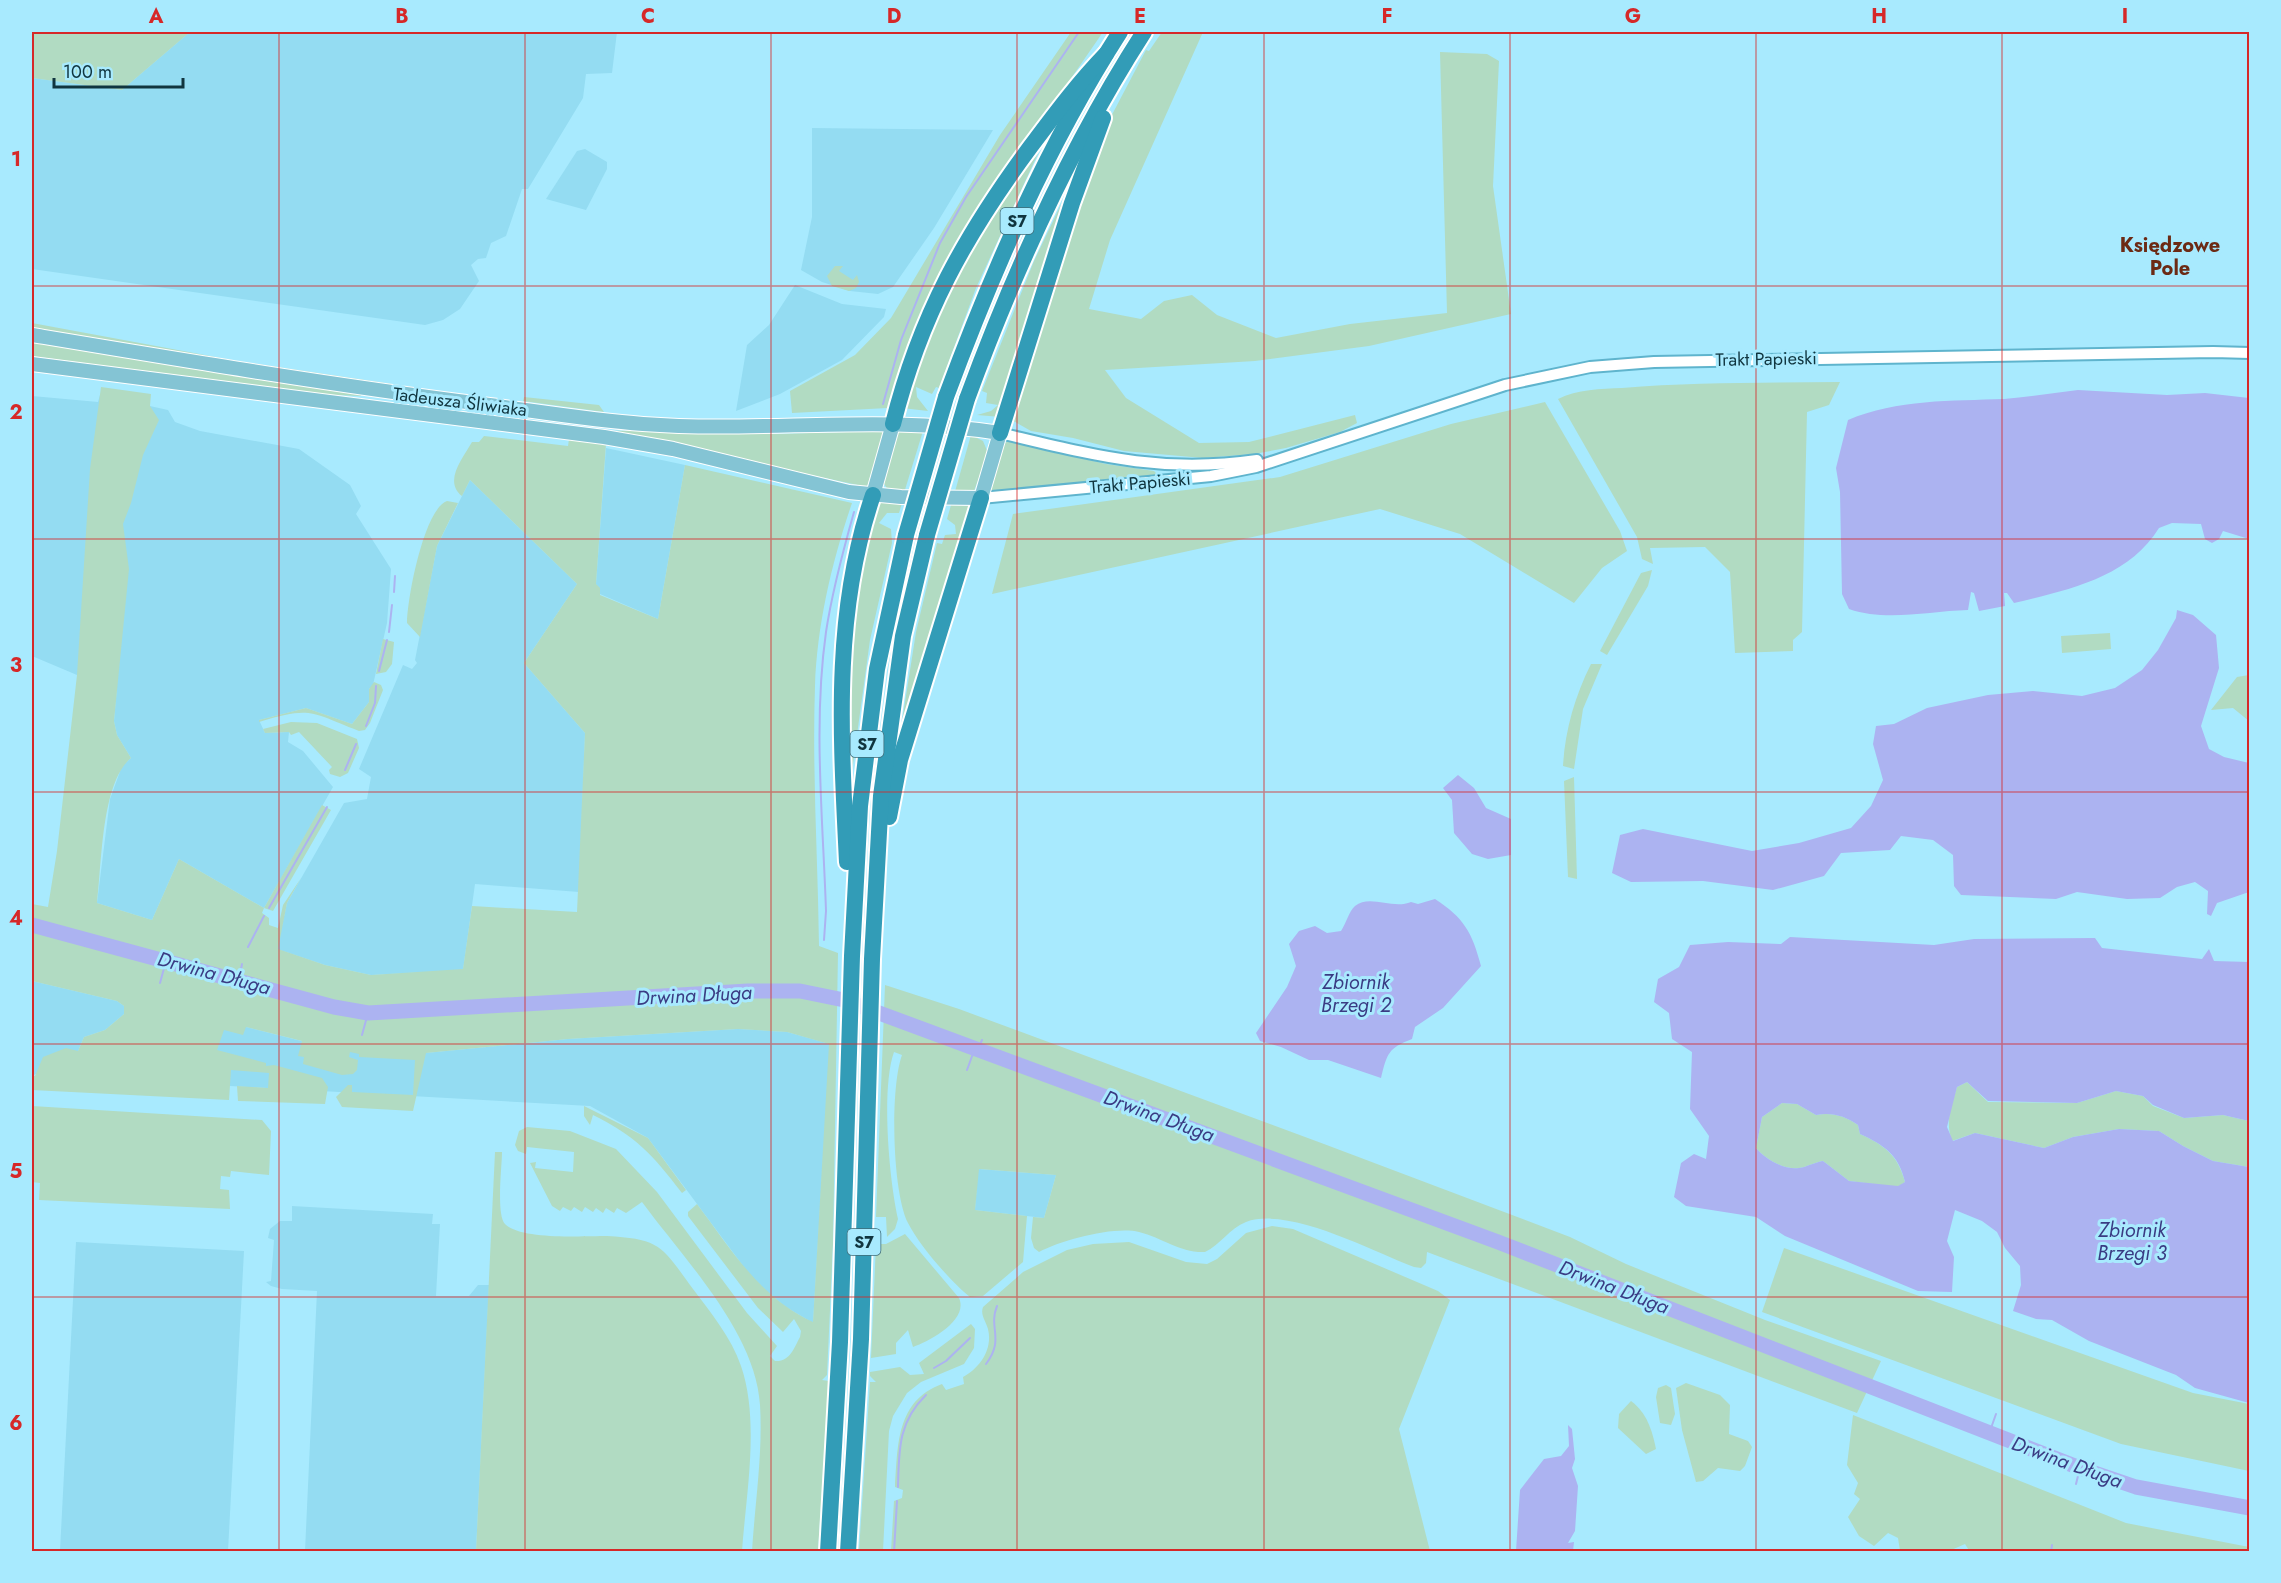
<svg xmlns="http://www.w3.org/2000/svg" width="2281" height="1583" font-family="Jost,sans-serif">
  <rect width="100%" height="100%" fill="#a8eafe"/>
  <g fill="#94dcf2">
    <polygon points="190,32 617,32 612,73 586,74 583,98 528,189 522,189 506,236 491,243 486,258 478,259 471,265 479,281 460,309 443,320 425,325 32,269 32,78 122,90"/>
    <polygon points="812,128 993,130 934,228 893,287 878,294 850,291 822,282 801,270 812,217"/>
    <polygon points="585,149 607,162 607,169 586,210 546,199 577,151"/>
    <polygon points="795,285 842,304 886,309 884,317 842,360 780,394 736,411 747,345 769,325"/>
    <polygon points="100,395 168,410 175,422 200,431 299,449 350,485 361,506 356,514 391,569 387,623 373,685 369,689 369,702 352,724 306,708 259,720 265,733 289,732 288,742 303,751 333,787 264,908 179,859 152,920 97,903 110,799 122,766 131,758 117,735 114,721 117,687 77,675 32,656 32,396 98,402"/>
    <polygon points="606,448 685,465 658,619 600,594 596,584"/>
    <polygon points="470,480 577,584 524,663 585,733 579,892 475,884 463,970 371,975 325,965 277,949 287,903 344,803 367,799 371,777 359,769 403,665 412,669 417,663 415,660 437,546"/>
    <polygon points="32,981 117,1001 124,1006 124,1014 105,1030 84,1037 78,1051 32,1076"/>
    <polygon points="222,1021 313,1044 426,1053 568,1039 738,1029 787,1032 830,1044 813,1323 786,1307 755,1282 648,1138 590,1106 230,1086 153,1043"/>
    <polygon points="978,1169 1056,1175 1044,1218 975,1210"/>
    <polygon points="292,1206 433,1214 432,1224 440,1224 436,1296 469,1296 478,1285 489,1285 476,1551 305,1551 317,1291 282,1289 271,1286 266,1282 271,1281 274,1240 268,1238 270,1229 280,1221 292,1221"/>
    <polygon points="76,1242 244,1251 228,1551 60,1551"/>
  </g>
  <g fill="#b1dbc2">
    <polygon points="32,32 190,32 122,90 32,78"/>
    <polygon points="1071,32 1103,32 950,254 910,338 888,408 792,413 790,391 855,355 891,318 1000,135"/>
    <polygon points="1162,32 1203,32 1110,240 1089,309 1141,319 1164,301 1192,295 1217,315 1276,338 1350,324 1447,313 1440,52 1487,54 1499,61 1493,186 1511,314 1369,346 1255,361 1105,370 1126,398 1199,443 1249,442 1355,415 1357,423 1340,432 1286,448 1254,454 1203,458 1124,451 1073,438 1031,431 1010,419 1105,128 1146,50 1149,51"/>
    <polygon points="1047,134 976,288 939,388 936,387 932,394 916,387 917,397 928,411 902,408 946,286"/>
    <polygon points="1077,171 1001,417 977,415 991,411 998,405 986,403 987,393 982,391 1034,261"/>
    <polygon points="835,266 843,266 839,271 853,280 857,275 859,282 856,288 849,291 832,286 827,276"/>
    <polygon points="32,323 237,361 412,387 412,389 59,335 32,327"/>
    <polygon points="32,342 361,393 361,396 311,394 32,356"/>
    <path d="M 1840,382 L 1829,405 L 1807,412 L 1802,632 L 1793,640 L 1793,651 L 1735,653 L 1730,572 L 1705,547 L 1650,548 L 1653,564 L 1642,559 L 1637,537 L 1558,399 C 1577,389 1601,389 1622,388 C 1694,382 1767,383 1840,382 Z"/>
    <path d="M 101,387 L 151,394 L 150,406 L 159,420 L 143,455 L 131,503 L 123,524 L 129,569 L 114,721 L 117,735 L 131,758 C 101,783 102,864 97,903 L 152,920 L 179,859 L 264,908 L 322,805 L 331,810 L 273,911 L 264,908 L 262,913 L 269,918 L 269,925 L 278,928 L 283,905 L 301,878 L 287,903 L 278,949 L 325,965 L 371,975 L 463,969 L 472,906 L 577,912 L 585,733 L 524,663 L 577,584 L 470,480 L 462,496 C 443,481 463,458 472,442 L 479,442 L 484,436 L 568,446 L 569,439 L 606,444 L 596,584 L 600,588 L 600,595 L 658,619 L 685,465 L 852,503 C 832,561 817,625 815,686 C 812,772 818,859 819,946 L 838,953 L 833,1244 L 827,1375 L 822,1380 L 829,1381 L 818,1551 L 752,1551 C 755,1503 763,1453 760,1405 C 756,1333 684,1259 642,1202 L 626,1213 L 617,1208 L 614,1213 L 606,1208 L 603,1213 L 596,1208 L 593,1212 L 585,1207 L 582,1212 L 574,1207 L 571,1211 L 563,1207 L 560,1211 L 552,1206 L 530,1163 L 536,1162 L 535,1168 L 573,1172 L 574,1152 L 527,1147 L 526,1154 L 518,1151 L 515,1145 L 519,1131 L 527,1127 L 570,1131 L 616,1149 L 657,1192 L 747,1313 L 777,1346 L 770,1356 L 775,1361 C 790,1362 794,1348 800,1337 L 801,1331 L 794,1319 L 783,1332 L 758,1308 L 688,1216 L 688,1212 L 697,1204 C 731,1249 760,1298 813,1322 L 829,1044 L 787,1032 L 738,1029 L 568,1039 L 426,1053 L 413,1111 L 342,1107 L 336,1097 L 348,1085 L 352,1085 L 352,1092 L 413,1095 L 415,1060 L 359,1057 L 359,1054 L 350,1052 L 349,1057 L 358,1060 L 357,1070 L 353,1074 L 342,1075 L 303,1064 L 304,1057 L 298,1056 L 302,1041 L 246,1027 L 243,1035 L 224,1030 L 217,1050 L 266,1063 L 266,1066 L 274,1065 L 322,1078 L 328,1087 L 325,1104 L 238,1101 L 237,1086 L 268,1088 L 269,1073 L 231,1070 L 229,1100 L 32,1090 L 32,1076 L 35,1076 L 43,1057 L 66,1048 L 78,1051 L 84,1037 L 105,1030 L 124,1014 L 124,1006 L 117,1001 L 32,981 L 32,904 L 48,907 L 57,851 L 77,675 L 90,469 Z"/>
    <polygon points="524,397 599,405 604,412 523,401"/>
    <polygon points="1545,402 1620,531 1627,551 1602,568 1574,603 1460,534 1380,509 992,594 1013,514 1280,477 1451,424"/>
    <polygon points="660,430 774,434 884,431 867,487 605,431"/>
    <polygon points="901,431 923,431 904,493 888,490 881,479 895,434"/>
    <polygon points="971,435 983,441 988,453 974,491 954,495"/>
    <polygon points="1008,441 1106,464 1154,471 1156,473 1155,476 991,492 988,490 1001,446"/>
    <path d="M 447,501 L 458,503 L 437,546 L 420,637 L 407,623 C 407,599 424,509 447,501 Z"/>
    <polygon points="876,501 902,503 899,513 887,513 879,523 891,529 892,543 870,640 850,786 850,610"/>
    <polygon points="951,505 970,506 898,747 916,632 937,543 942,544 945,535 956,534 955,525 947,519"/>
    <polygon points="1652,570 1648,586 1607,655 1600,651 1641,573"/>
    <polygon points="2110,633 2111,649 2062,653 2061,636"/>
    <polygon points="383,639 394,642 392,664 386,672 376,674"/>
    <path d="M 1591,664 L 1602,664 L 1583,709 L 1574,769 L 1563,766 C 1565,730 1575,696 1591,664 Z"/>
    <polygon points="2249,675 2249,721 2233,708 2211,710 2237,677"/>
    <path d="M 374,682 L 381,685 L 383,690 L 370,723 L 365,730 L 359,731 C 310,712 312,706 259,722 L 259,720 L 306,708 L 352,724 L 369,702 L 369,689 Z"/>
    <polygon points="291,722 317,723 357,739 359,748 348,773 340,777 330,774 329,770 332,767 299,732 291,735 289,732 265,733 263,729"/>
    <polygon points="1574,777 1577,879 1568,877 1564,781"/>
    <path d="M 885,985 L 959,1009 L 1324,1144 L 1570,1237 L 1626,1264 L 1765,1320 L 1881,1361 L 1857,1413 L 1427,1252 L 1426,1263 L 1421,1268 L 1414,1267 C 1372,1251 1289,1206 1246,1222 C 1230,1228 1220,1245 1205,1252 C 1180,1253 1163,1238 1139,1232 C 1114,1226 1062,1240 1039,1252 L 1034,1248 L 1031,1238 L 1033,1217 L 1044,1218 L 1056,1175 L 979,1169 L 975,1210 L 1027,1216 L 1023,1262 L 983,1296 L 970,1297 C 951,1282 919,1245 908,1223 C 892,1191 890,1088 902,1055 L 894,1052 C 881,1088 889,1179 898,1219 L 895,1229 L 887,1237 L 886,1217 L 876,1217 Z"/>
    <path d="M 1967,1082 L 1988,1102 L 2077,1103 L 2116,1091 L 2143,1096 L 2153,1106 L 2184,1118 L 2223,1115 L 2249,1121 L 2249,1167 L 2213,1161 L 2183,1146 L 2159,1131 L 2119,1129 L 2073,1137 L 2044,1148 L 1975,1133 L 1952,1141 C 1945,1121 1951,1107 1957,1087 Z"/>
    <path d="M 1782,1103 L 1797,1104 L 1816,1115 C 1832,1112 1845,1116 1858,1125 L 1860,1134 C 1884,1145 1898,1155 1905,1182 L 1898,1187 L 1849,1181 L 1823,1161 C 1815,1162 1807,1167 1799,1168 C 1784,1170 1765,1159 1756,1148 L 1762,1117 Z"/>
    <polygon points="32,1106 262,1120 271,1131 269,1175 231,1171 230,1177 221,1176 220,1189 229,1190 230,1209 39,1200 40,1183 32,1182"/>
    <path d="M 584,1106 L 648,1138 L 686,1190 L 682,1193 C 652,1154 637,1137 593,1115 L 590,1125 L 584,1116 Z"/>
    <path d="M 495,1152 L 502,1152 C 502,1167 496,1214 505,1224 C 521,1240 583,1236 607,1236 C 662,1239 662,1247 693,1289 C 711,1313 731,1337 741,1366 C 760,1421 746,1494 742,1551 L 476,1551 Z"/>
    <path d="M 1272,1226 L 1293,1229 L 1438,1291 L 1450,1300 L 1399,1429 L 1430,1551 L 891,1551 L 894,1501 L 902,1498 L 903,1490 L 895,1487 C 898,1445 896,1401 942,1384 L 946,1390 L 964,1384 L 963,1377 C 980,1368 993,1349 988,1329 C 986,1321 980,1315 983,1307 L 1023,1272 L 1067,1250 L 1093,1244 L 1129,1242 L 1186,1262 L 1207,1264 L 1217,1259 L 1246,1233 Z"/>
    <path d="M 905,1234 L 959,1298 C 969,1320 930,1341 913,1347 L 908,1330 L 896,1343 L 896,1354 L 871,1358 L 876,1244 L 886,1244 Z"/>
    <polygon points="1784,1248 2193,1393 2249,1404 2249,1471 2121,1444 1762,1312"/>
    <polygon points="971,1324 975,1329 974,1348 964,1364 921,1382 907,1393 893,1416 889,1431 883,1551 859,1551 870,1382 876,1382 870,1376 870,1372 900,1367 910,1375 924,1374 919,1363"/>
    <polygon points="1686,1383 1720,1395 1730,1405 1729,1434 1748,1441 1752,1447 1745,1466 1740,1471 1718,1468 1703,1481 1696,1482 1682,1430 1676,1388"/>
    <polygon points="1666,1385 1671,1388 1675,1414 1671,1425 1660,1423 1656,1397 1658,1388"/>
    <path d="M 1631,1401 C 1647,1413 1652,1430 1656,1449 L 1646,1454 L 1618,1428 L 1619,1414 Z"/>
    <polygon points="1853,1415 2126,1523 2249,1547 2249,1551 1970,1552 1965,1544 1949,1551 1900,1551 1898,1538 1888,1533 1874,1546 1859,1536 1848,1517 1860,1499 1854,1494 1858,1483 1847,1465"/>
  </g>
  <g fill="#acb3f1" fill-rule="evenodd">
    <path d="M 2078,390 L 2167,395 L 2205,393 L 2249,398 L 2249,539 L 2223,531 L 2219,539 L 2212,543 L 2205,539 L 2201,524 L 2172,523 L 2159,528 C 2128,578 2068,590 2014,603 L 2007,593 L 2004,593 L 2005,606 L 1979,611 L 1974,593 L 1971,592 L 1968,610 C 1929,611 1886,622 1849,609 L 1842,594 L 1840,492 L 1836,468 L 1848,420 C 1897,399 1952,401 2004,399 C 2028,397 2053,393 2078,390 Z"/>
    <polygon points="2177,610 2193,615 2216,635 2219,668 2201,726 2209,749 2224,757 2249,763 2249,892 2217,903 2211,916 2207,914 2208,891 2195,882 2177,887 2160,898 2127,899 2077,892 2056,899 1961,895 1954,886 1953,855 1933,840 1901,836 1890,850 1841,853 1824,876 1773,890 1703,881 1631,882 1612,873 1620,835 1643,829 1752,851 1799,843 1851,828 1871,806 1883,780 1873,744 1876,726 1894,724 1927,708 1988,695 2033,691 2082,696 2115,688 2142,670 2158,650 2176,618"/>
    <polygon points="1458,775 1474,788 1486,808 1511,819 1511,855 1488,859 1472,854 1454,833 1452,800 1443,788"/>
    <path d="M 1435,899 C 1464,918 1472,932 1481,966 L 1443,1008 L 1415,1027 L 1412,1039 C 1388,1048 1387,1054 1381,1078 L 1328,1060 L 1309,1060 L 1281,1047 L 1260,1041 L 1256,1033 L 1287,987 L 1296,966 L 1289,944 L 1299,931 L 1315,926 L 1327,933 L 1341,931 C 1346,924 1349,911 1355,906 C 1370,894 1393,910 1411,902 L 1418,904 Z"/>
    <path d="M 1790,937 L 1934,945 L 1974,939 L 2095,938 L 2102,948 L 2202,959 L 2209,949 L 2214,961 L 2249,962 L 2249,1121 L 2223,1115 L 2184,1118 L 2153,1105 L 2143,1096 L 2116,1091 L 2077,1103 L 1988,1101 L 1967,1082 L 1957,1087 L 1947,1127 L 1953,1141 L 1975,1133 L 2044,1148 L 2073,1137 L 2119,1129 L 2159,1131 L 2183,1146 L 2213,1161 L 2249,1167 L 2249,1403 L 2195,1388 L 2176,1375 L 2089,1341 L 2052,1320 L 2036,1319 L 2013,1311 L 2021,1285 L 2020,1266 L 2005,1248 L 1997,1232 L 1982,1221 L 1955,1210 L 1947,1241 L 1954,1257 L 1952,1292 L 1918,1291 L 1785,1236 L 1756,1217 L 1686,1206 L 1674,1197 L 1681,1163 L 1694,1154 L 1706,1159 L 1709,1136 L 1690,1109 L 1692,1052 L 1672,1039 L 1669,1013 L 1654,1002 L 1658,979 L 1679,967 L 1690,945 L 1728,942 L 1781,944 ZM 1782,1103 L 1797,1104 L 1816,1115 C 1832,1112 1845,1116 1858,1125 L 1860,1134 C 1884,1145 1899,1155 1905,1182 L 1898,1186 L 1849,1181 L 1823,1161 C 1815,1162 1807,1167 1799,1168 C 1784,1170 1765,1159 1756,1148 L 1762,1117 Z"/>
    <polygon points="1568,1425 1572,1429 1575,1459 1572,1468 1578,1486 1575,1531 1568,1543 1574,1542 1573,1551 1516,1551 1520,1490 1544,1459 1561,1456 1569,1446"/>
  </g>
  <g fill="none" stroke-linecap="round" stroke-linejoin="round">
    <g stroke="#acb3f1" stroke-width="2">
      <polyline points="883,404 901,340 940,243 966,197 1079,32"/>
      <polyline points="394,592 395,576"/>
      <polyline points="389,632 392,605"/>
      <polyline points="379,671 387,640"/>
      <polyline points="366,726 375,703 376,686"/>
      <polyline points="345,770 356,744"/>
      <polyline points="269,908 327,807"/>
      <path d="M 824,940 L 826,911 C 823,819 813,724 826,632 C 832,592 843,551 854,512"/>
      <polyline points="248,947 264,916"/>
      <polyline points="239,980 242,964"/>
      <polyline points="160,983 166,961"/>
      <polyline points="362,1035 368,1013"/>
      <polyline points="978,1049 982,1040"/>
      <polyline points="967,1070 975,1048"/>
      <path d="M 986,1364 C 1005,1339 988,1328 997,1306"/>
      <polyline points="934,1368 946,1361 970,1338"/>
      <polyline points="1990,1431 1996,1414"/>
      <polyline points="2076,1484 2080,1468"/>
      <path d="M 898,1487 C 899,1450 898,1422 926,1395"/>
      <polyline points="894,1552 897,1501"/>
      <polyline points="2051,1552 2052,1545"/>
    </g>
    <polyline stroke="#acb3f1" stroke-width="15" points="32,925 334,1007 368,1013 748,991 800,991 844,1000 1498,1242 2080,1468 2136,1487 2250,1508"/>
    <g stroke="#5fb4cd" stroke-width="14">
      <g id="minor">
        <path d="M 1000,433 C 1093,455 1160,474 1257,460"/>
        <polyline points="981,498 1211,476 1256,467 1505,385 1590,367 1654,362 2213,352 2250,353"/>
      </g>
    </g>
    <g stroke="#fff" stroke-width="16">
      <g id="major">
        <path d="M 32,335 C 182,360 331,385 482,404 C 536,411 589,420 643,424 C 762,433 881,414 1000,433 L 981,498 L 901,497 L 849,492 L 673,449 L 604,437 L 32,364"/>
        <polyline points="873,495 893,424"/>
      </g>
    </g>
    <g stroke="#fff" stroke-width="20">
      <g id="highway">
        <path d="M 946,397 C 993,270 1047,146 1120,32"/>
        <path d="M 967,399 C 1014,271 1070,147 1144,32"/>
        <path d="M 893,424 C 920,316 965,235 1031,146 C 1055,114 1078,83 1106,54"/>
        <polyline points="1000,433 1072,203 1103,118"/>
        <polyline points="889,817 900,760 981,498"/>
        <path d="M 847,862 C 841,738 832,615 873,495"/>
        <polyline points="828,1552 840,1342 852,956 860,806 877,669 906,535"/>
        <polyline points="848,1552 861,1339 872,959 881,796 903,636 927,535"/>
      </g>
    </g>
    <use href="#minor" stroke="#fff" stroke-width="10"/>
    <use href="#major" stroke="#84c4d4" stroke-width="14"/>
    <use href="#highway" stroke="#329cb7" stroke-width="16"/>
    <g stroke="#fff" stroke-width="20" stroke-linecap="butt">
      <g id="highway-bridge">
        <polyline points="906,535 946,397"/>
        <polyline points="927,535 967,399"/>
      </g>
    </g>
    <use href="#highway-bridge" stroke="#329cb7" stroke-width="16"/>
  </g>
  <path fill="none" stroke="#d62828" stroke-width="1.5" stroke-opacity="0.55" d="M 279,32 L 279,1552M 525,32 L 525,1552M 771,32 L 771,1552M 1017,32 L 1017,1552M 1264,32 L 1264,1552M 1510,32 L 1510,1552M 1756,32 L 1756,1552M 2002,32 L 2002,1552M 32,286 L 2250,286M 32,539 L 2250,539M 32,792 L 2250,792M 32,1044 L 2250,1044M 32,1297 L 2250,1297"/>
  <g text-anchor="middle" stroke-width="6" stroke-linejoin="round" paint-order="stroke">
    <g fill="#a8eafe" stroke="#3e6b78" stroke-width="1.5">
      <rect x="1000.5" y="208" width="33" height="26" rx="4.5"/>
      <rect x="850.5" y="731" width="33" height="26" rx="4.5"/>
      <rect x="847.5" y="1229" width="33" height="26" rx="4.5"/>
    </g>
    <g font-size="16" font-weight="bold" fill="#10353f">
      <text x="1017" y="227">S7</text>
      <text x="867" y="750">S7</text>
      <text x="864" y="1248">S7</text>
    </g>
    <g font-size="18" fill="#10353f" stroke="#a8eafe">
      <text transform="translate(1766 359) rotate(-1)" y="6">Trakt Papieski</text>
      <text transform="translate(460 402) rotate(7)" y="6">Tadeusza Śliwiaka</text>
      <text transform="translate(1140 483) rotate(-5)" y="6">Trakt Papieski</text>
    </g>
    <g font-size="20" font-weight="bold" fill="#6c2a14" stroke="#a8eafe">
      <text x="2170" y="252">Księdzowe<tspan x="2170" dy="23">Pole</tspan></text>
    </g>
    <g font-size="20" font-style="italic" fill="#3a3b83" stroke="#a8eafe">
      <text transform="translate(214 973) rotate(15)" y="7">Drwina Długa</text>
      <text x="1356" y="989">Zbiornik<tspan x="1356" dy="23">Brzegi 2</tspan></text>
      <text transform="translate(694 995) rotate(-3)" y="7">Drwina Długa</text>
      <text transform="translate(1159 1116) rotate(20)" y="7">Drwina Długa</text>
      <text x="2132" y="1237">Zbiornik<tspan x="2132" dy="23">Brzegi 3</tspan></text>
      <text transform="translate(1614 1287) rotate(21)" y="7">Drwina Długa</text>
      <text transform="translate(2067 1462) rotate(20)" y="7">Drwina Długa</text>
    </g>
  </g>
  <rect width="2281" height="1583" fill="none" stroke="#a8eafe" stroke-width="66"/>
  <path d="M54 78v9h129v-9" fill="none" stroke="#10353f" stroke-width="3"/>
  <text x="63" y="78" font-size="18" fill="#10353f" stroke="#a8eafe" stroke-width="4.5" paint-order="stroke">100 m</text>
  <rect x="33" y="33" width="2215" height="1517" fill="none" stroke="#d62828" stroke-width="2"/>
  <g font-size="20" text-anchor="middle" font-weight="bold" fill="#d62828">
    <text x="156" y="23">A</text>
    <text x="402" y="23">B</text>
    <text x="648" y="23">C</text>
    <text x="894" y="23">D</text>
    <text x="1140" y="23">E</text>
    <text x="1387" y="23">F</text>
    <text x="1633" y="23">G</text>
    <text x="1879" y="23">H</text>
    <text x="2125" y="23">I</text>
    <text x="16" y="166">1</text>
    <text x="16" y="419">2</text>
    <text x="16" y="672">3</text>
    <text x="16" y="925">4</text>
    <text x="16" y="1178">5</text>
    <text x="16" y="1430">6</text>
  </g>
</svg>
